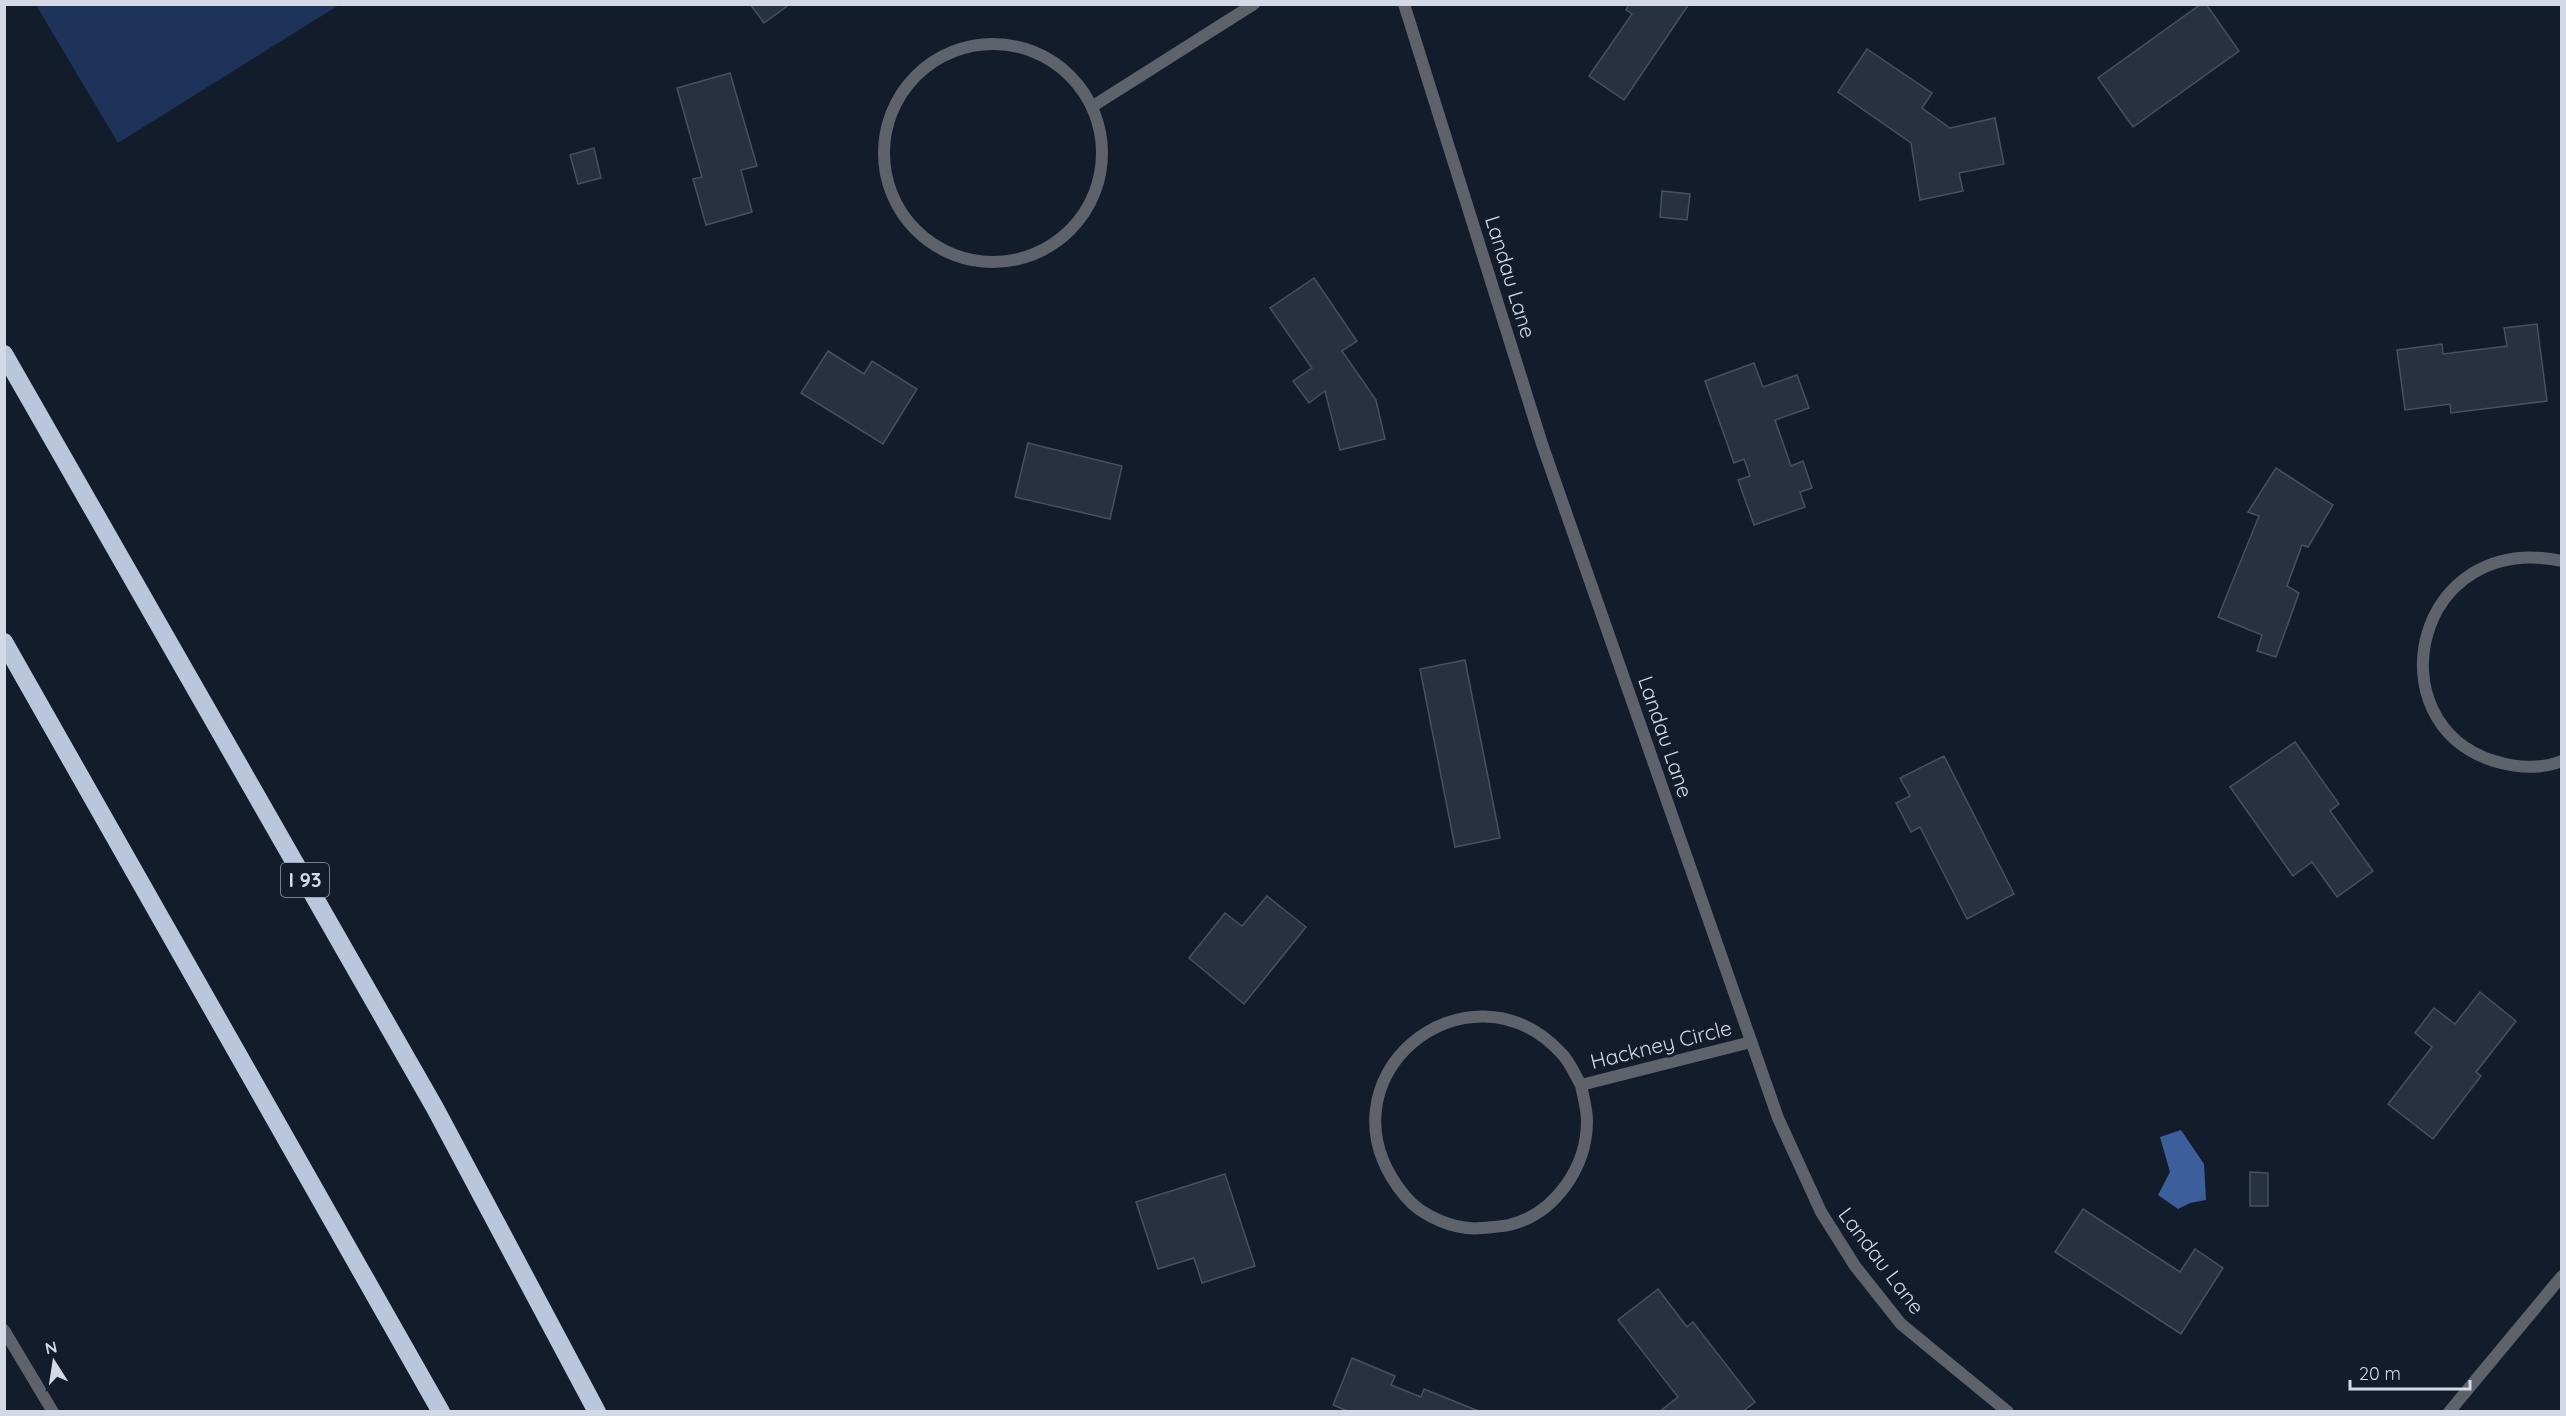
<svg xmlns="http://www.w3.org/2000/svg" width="2566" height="1416" font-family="Quicksand,sans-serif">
  <rect width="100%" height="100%" fill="#131c2b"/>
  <polygon fill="#1e3359" points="36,5 339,5 118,143"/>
  <polygon fill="#3c5e9a" points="2181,1130 2204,1164 2206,1200 2190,1203 2178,1209 2158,1195 2170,1172 2160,1137"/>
  <g fill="#283142" stroke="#465063" stroke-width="1.5">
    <polygon points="750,4 790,4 764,23"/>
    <polygon points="1629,4 1689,4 1624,100 1589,76 1632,14 1626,10"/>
    <polygon points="2201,4 2206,4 2239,51 2133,127 2098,78"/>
    <polygon points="1867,49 1932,93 1922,108 1950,128 1995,118 2004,164 1959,173 1963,191 1920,200 1911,143 1838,92"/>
    <polygon points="730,73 757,166 741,170 752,212 706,225 693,179 702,177 677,88"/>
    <polygon points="594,148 601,178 578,184 570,155"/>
    <polygon points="1662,191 1690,194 1687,220 1660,217"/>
    <polygon points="1314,278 1357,341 1342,351 1376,400 1385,439 1340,450 1325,391 1309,403 1293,381 1312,368 1270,308"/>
    <polygon points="2537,324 2547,401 2451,413 2450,404 2405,410 2397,350 2442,344 2443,354 2507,346 2504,328"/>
    <polygon points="828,351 864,374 872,361 917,389 883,444 801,393"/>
    <polygon points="1754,363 1763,387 1797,375 1809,408 1775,420 1791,466 1803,461 1812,488 1800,492 1805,507 1754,525 1738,480 1750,476 1744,459 1734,463 1705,381"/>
    <polygon points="1028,443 1122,466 1110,519 1015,497"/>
    <polygon points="2276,468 2333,505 2308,547 2302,545 2287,586 2299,593 2276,657 2257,651 2262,635 2218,617 2259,516 2248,512"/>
    <polygon points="1465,660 1500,838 1455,847 1420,669"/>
    <polygon points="2295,742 2339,804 2330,811 2373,871 2337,897 2312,862 2293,876 2230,787"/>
    <polygon points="1944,756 2014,894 1967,919 1920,827 1911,832 1896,803 1910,796 1900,778"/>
    <polygon points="1267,896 1306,927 1244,1004 1189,958 1225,913 1242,926"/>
    <polygon points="2480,992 2516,1021 2476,1072 2481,1076 2433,1139 2388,1104 2432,1047 2415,1033 2434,1008 2455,1024"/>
    <polygon points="2250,1172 2268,1173 2268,1206 2250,1206"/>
    <polygon points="1225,1174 1255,1266 1202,1283 1194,1258 1158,1269 1136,1202"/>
    <polygon points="2083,1209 2180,1272 2195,1249 2223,1268 2181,1334 2055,1252"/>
    <polygon points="1658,1289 1687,1327 1693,1322 1755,1402 1742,1412 1659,1412 1678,1397 1618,1320"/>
    <polygon points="1352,1358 1395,1376 1391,1385 1421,1397 1424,1389 1481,1412 1350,1412 1333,1405"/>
  </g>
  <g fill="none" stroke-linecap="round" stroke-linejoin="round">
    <polyline stroke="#5d626b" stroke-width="12" points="4,1330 53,1412"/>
    <g stroke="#5d626b" stroke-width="12">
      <polyline points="1404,4 1542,444 1778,1118 1821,1212 1855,1266 1901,1324 2008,1412"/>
      <circle cx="993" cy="153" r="109"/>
      <polyline points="1093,106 1254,4"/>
      <path d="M 2562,561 C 2415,530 2372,722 2494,761 C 2517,768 2539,770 2562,761"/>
      <path d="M 1581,1085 C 1583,1096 1587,1109 1587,1121 C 1587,1167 1555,1214 1509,1225 C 1500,1227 1490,1227 1482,1228 C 1456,1231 1421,1216 1405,1196 C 1309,1080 1468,951 1562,1054 C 1570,1062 1575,1075 1581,1085 L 1751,1042"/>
      <polyline points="2449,1412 2562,1276"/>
    </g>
    <g stroke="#bac6dc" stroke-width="18">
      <polyline points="4,354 435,1108 597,1412"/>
      <polyline points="4,642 441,1412"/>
    </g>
  </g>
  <g text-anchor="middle" stroke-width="6" stroke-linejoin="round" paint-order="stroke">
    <rect fill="#131c2b" stroke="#9aa1ad" stroke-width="1.5" x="281" y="863" width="48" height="34" rx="4.5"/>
    <g font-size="20" font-weight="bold" fill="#d4dae5">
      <text x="305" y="887">I 93</text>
    </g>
    <g font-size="21" fill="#d4dae5" stroke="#131c2b">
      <text transform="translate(1510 277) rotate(73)" y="7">Landau Lane</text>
      <text transform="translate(1665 737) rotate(71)" y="7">Landau Lane</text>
      <text transform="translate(1661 1045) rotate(-14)" y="7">Hackney Circle</text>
      <text transform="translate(1881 1261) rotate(53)" y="7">Landau Lane</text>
    </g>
  </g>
  <rect width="2566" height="1416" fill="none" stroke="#d4dae5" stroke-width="12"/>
  <g transform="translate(54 1362) rotate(348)" stroke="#131c2b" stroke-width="4.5" paint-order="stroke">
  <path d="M0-4.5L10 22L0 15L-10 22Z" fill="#d4dae5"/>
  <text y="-9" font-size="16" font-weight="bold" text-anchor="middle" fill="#d4dae5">N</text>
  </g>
  <path d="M2350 1380v9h120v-9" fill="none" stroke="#d4dae5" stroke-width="3"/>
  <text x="2359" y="1380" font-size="18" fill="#d4dae5" stroke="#131c2b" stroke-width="4.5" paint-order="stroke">20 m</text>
</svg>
